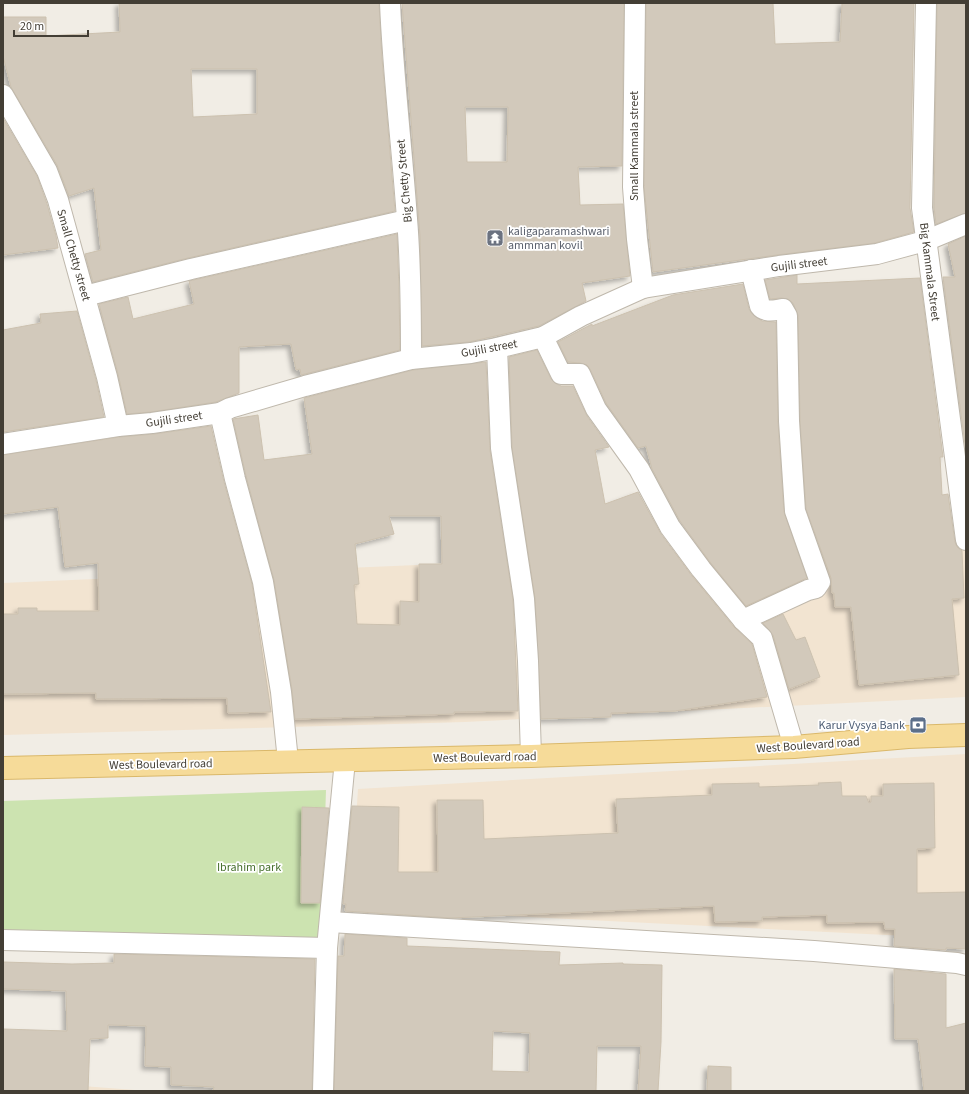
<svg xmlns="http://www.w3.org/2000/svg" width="969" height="1094" font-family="'Source Sans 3',sans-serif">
  <defs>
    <filter id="shadow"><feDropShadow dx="-3.5" dy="3.5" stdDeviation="2" flood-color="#0004"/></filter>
  </defs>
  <rect width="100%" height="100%" fill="#f1ede5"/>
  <g fill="#f2e4d1">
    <polygon points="966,541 966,697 465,722 3,735 3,583"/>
    <polygon points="966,754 966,939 350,908 358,789"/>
    <polygon points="3,1080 148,1091 3,1091"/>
  </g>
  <polygon fill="#cce3b0" points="326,790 321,942 3,933 3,801"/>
  <g fill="#d2c9bb" stroke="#ccc1af" fill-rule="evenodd" filter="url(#shadow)">
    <path d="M 119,3 L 379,3 L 382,58 L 395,211 L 188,258 L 93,282 L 85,254 L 101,250 L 94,188 L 69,196 L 57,165 L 11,87 L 3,56 L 3,17 L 46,17 L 46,36 L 120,32 ZM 191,69 L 257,69 L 257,114 L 193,117 Z"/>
    <path d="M 402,3 L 624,3 L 622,166 L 578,167 L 580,205 L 623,204 L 630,276 L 582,283 L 586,301 L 539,326 L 469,342 L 422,346 L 420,236 ZM 465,107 L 508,107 L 507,162 L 467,162 Z"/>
    <polygon points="646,3 773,3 775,44 840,42 842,3 914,3 910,208 914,232 875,243 777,255 653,272 644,187"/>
    <polygon points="937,3 966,3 966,213 936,224 934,207"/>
    <polygon points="3,118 37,176 47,204 56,236 58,248 3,255"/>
    <polygon points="397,234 399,289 400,350 301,375 300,369 296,370 291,344 239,347 239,393 216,402 151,412 127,414 118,374 99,304 128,297 133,319 194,304 189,281"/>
    <polygon points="966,236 966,452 943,277 955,277 948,244"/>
    <polygon points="797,275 797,284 920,278 943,457 940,457 942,495 948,494 955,542 957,547 962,551 964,598 952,599 959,675 859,685 851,607 835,607 834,593 832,593 831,578 806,509 800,421 798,315 793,303 788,299 781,298 770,299 765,280"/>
    <polygon points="743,284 749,309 752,314 762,321 776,322 778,422 784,512 807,578 746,606 710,562 680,521 652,469 646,446 638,448 606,403 590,369 587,365 580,363 568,362 558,342 592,324 592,326 673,295"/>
    <polygon points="77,311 96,380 104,417 3,432 3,330 41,323 40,314"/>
    <polygon points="537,350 551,379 555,383 561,386 573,386 587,416 609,447 595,450 605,504 638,492 661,534 692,576 734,627 752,644 767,697 675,711 611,713 611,717 541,719 535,598 512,447 509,357"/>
    <path d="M 486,362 L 490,450 L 513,600 L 518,711 L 454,712 L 454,714 L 295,719 L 292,690 L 274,580 L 246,476 L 233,419 L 258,415 L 264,460 L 312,454 L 304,398 L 413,370 ZM 389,516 L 441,516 L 442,564 L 419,564 L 419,602 L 400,601 L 400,625 L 357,624 L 354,585 L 359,584 L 355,544 L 394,534 Z"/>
    <polygon points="211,426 224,482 252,584 271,712 228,713 227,698 96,699 96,693 3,694 3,614 18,614 18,608 37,608 37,611 99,611 98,563 65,567 58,507 3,514 3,455 119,437 154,434"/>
    <polygon points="783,614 796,640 805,637 820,677 789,689 773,635 763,623"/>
    <polygon points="841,782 842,796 866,796 869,803 871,802 871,796 883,796 883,784 934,783 935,848 917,849 917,893 966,892 966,949 946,948 946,950 894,946 895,929 885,929 884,922 827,923 827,915 762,917 762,921 715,922 714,906 451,918 345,911 346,904 343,904 352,806 399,807 398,872 438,872 437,800 483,800 484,839 618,833 616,799 712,795 712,784 759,783 759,787 819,785 818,783"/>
    <polygon points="302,807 329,808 320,903 301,903"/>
    <path d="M 345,934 L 407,938 L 407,946 L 560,952 L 559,965 L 623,963 L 623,964 L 662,965 L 661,1042 L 658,1091 L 638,1091 L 641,1046 L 597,1046 L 596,1091 L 334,1091 L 338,956 L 344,956 ZM 493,1031 L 530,1033 L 529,1072 L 492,1071 Z"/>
    <polygon points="114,954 315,959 312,1091 213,1091 214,1087 171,1085 171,1067 145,1066 146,1026 108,1025 108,1038 90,1039 88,1091 3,1091 3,1029 67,1031 66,991 3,989 3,962 72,964 114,963"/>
    <polygon points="894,969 946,974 946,1028 966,1023 966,1091 924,1091 918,1039 895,1039"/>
    <polygon points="708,1066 731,1067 731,1091 707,1091"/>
  </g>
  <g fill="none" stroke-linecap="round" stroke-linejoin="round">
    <g stroke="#bfb8ac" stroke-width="22">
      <g id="minor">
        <path d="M 390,3 C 393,75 402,147 407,219 C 411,266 411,312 411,359"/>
        <polyline points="635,3 633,187 637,239 643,288"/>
        <polyline points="926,3 922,208 966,540"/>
        <polyline points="3,95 47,171 58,200 107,377 118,426"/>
        <polyline points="85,296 191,269 407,220"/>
        <polyline points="543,337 561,374 580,374 596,409 639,469 670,527 701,569 743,620 762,638 794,747"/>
        <polyline points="497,348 501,448 524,599 528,661 531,756"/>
        <polyline points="220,413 235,479 263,582 281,692 288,761"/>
        <polyline points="3,444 118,426 152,423 220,413 230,408 305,386 411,359 471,353 497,348 543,337 581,316 643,288 779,266 877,254 925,241 966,224"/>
        <path d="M 743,620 L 808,590 L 816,588 L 820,582 L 795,511 L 789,421 L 787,316 L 783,309 C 775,310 765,313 760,306 L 751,270"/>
        <polyline points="330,922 814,951 957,963 966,965"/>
        <polyline points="3,940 327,948"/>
        <polyline points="323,1091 327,948 345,760"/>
      </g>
    </g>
    <g stroke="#dab86a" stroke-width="24">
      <polyline id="primary" points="3,768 531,756 794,747 908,737 966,735"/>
    </g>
    <use href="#minor" stroke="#fff" stroke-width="20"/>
    <use href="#primary" stroke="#f6db99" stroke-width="22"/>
  </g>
  <defs>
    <g id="temple-square" transform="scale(0.9)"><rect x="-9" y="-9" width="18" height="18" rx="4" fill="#6b7280" stroke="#fff"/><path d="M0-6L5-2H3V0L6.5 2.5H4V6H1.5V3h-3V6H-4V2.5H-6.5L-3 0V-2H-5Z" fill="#fff"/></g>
    <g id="bank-square" transform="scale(0.9)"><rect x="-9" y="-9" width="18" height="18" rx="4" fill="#5c6f8a" stroke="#fff"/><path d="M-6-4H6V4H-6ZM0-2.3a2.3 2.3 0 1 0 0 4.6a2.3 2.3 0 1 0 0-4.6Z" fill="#fff"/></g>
  </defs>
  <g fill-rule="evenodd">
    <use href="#temple-square" x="495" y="238"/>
    <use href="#bank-square" x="918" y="725"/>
  </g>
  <g text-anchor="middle" stroke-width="3.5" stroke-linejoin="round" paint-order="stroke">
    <g font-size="12" fill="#433e35" stroke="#fff">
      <text transform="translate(634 146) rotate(-90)" y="4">Small Kammala street</text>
      <text transform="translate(404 181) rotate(-95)" y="4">Big Chetty Street</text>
      <text transform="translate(74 255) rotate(74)" y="4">Small Chetty street</text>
      <text transform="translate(799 264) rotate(-7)" y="4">Gujili street</text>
      <text transform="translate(930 272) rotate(83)" y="4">Big Kammala Street</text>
      <text transform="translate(489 348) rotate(-10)" y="4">Gujili street</text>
      <text transform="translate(174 419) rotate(-8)" y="4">Gujili street</text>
      <text transform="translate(808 745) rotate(-4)" y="4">West Boulevard road</text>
      <text transform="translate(485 757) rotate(-1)" y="4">West Boulevard road</text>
      <text transform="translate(161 764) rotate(-1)" y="4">West Boulevard road</text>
    </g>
    <g font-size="12" fill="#5b616d" stroke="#fff" text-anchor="start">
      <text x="508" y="235">kaligaparamashwari<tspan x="508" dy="14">ammman kovil</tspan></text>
    </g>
    <g font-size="12" fill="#4e5e75" stroke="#fff" text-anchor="end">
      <text x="905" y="729">Karur Vysya Bank</text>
    </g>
    <g font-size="12" fill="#47702d" stroke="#fff">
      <text x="249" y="871">Ibrahim park</text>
    </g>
  </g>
  <rect width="969" height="1094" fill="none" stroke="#433e35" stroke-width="8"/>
  <path d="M14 30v6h74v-6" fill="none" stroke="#433e35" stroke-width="2"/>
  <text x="20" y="30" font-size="12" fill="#433e35" stroke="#ffffff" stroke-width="3" paint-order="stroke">20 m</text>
</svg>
